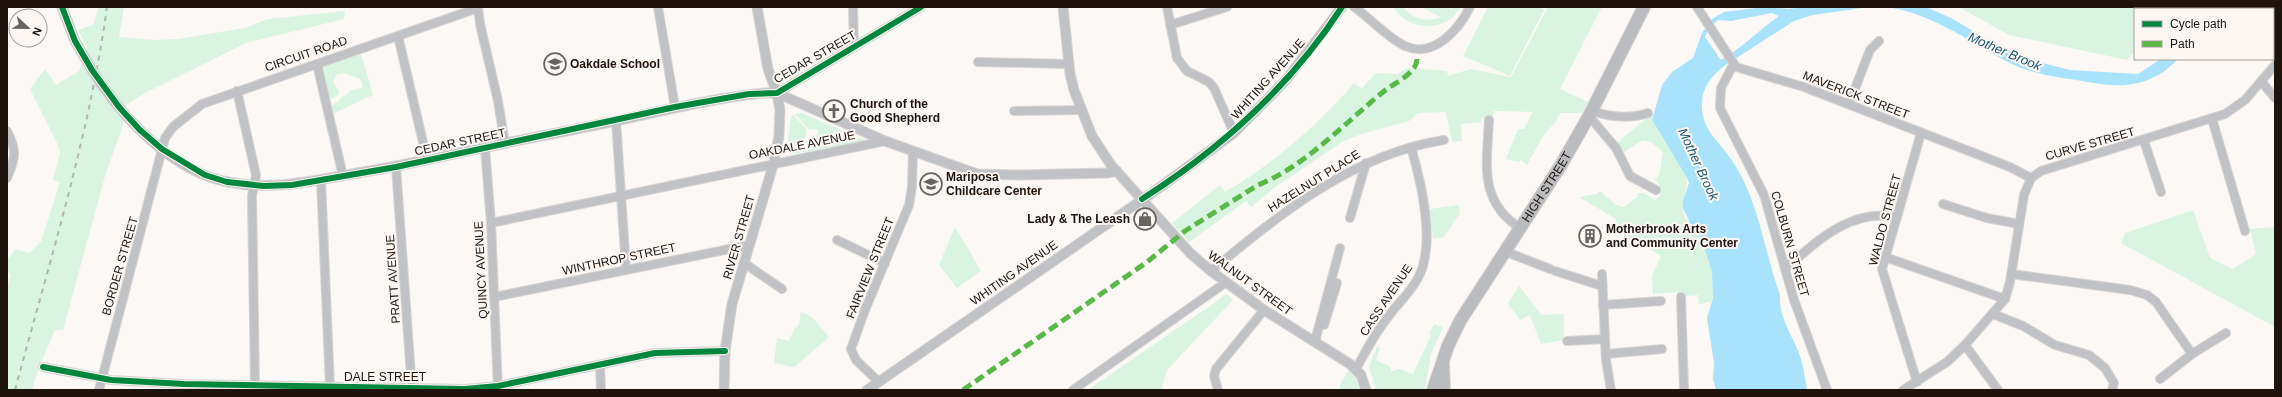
<svg xmlns="http://www.w3.org/2000/svg" width="2282" height="397" font-family="Helvetica,sans-serif">
  <rect width="100%" height="100%" fill="#fbf8f5"/>
  <g fill="#daf4e2">
    <polygon points="98,7 124,7 119,37 154,40 178,39 245,28 268,19 345,11 344,19 246,43 145,93 127,104 122,128 105,176 63,330 55,330 38,370 32,390 7,390 7,290 11,274 7,272 7,257 9,258 15,249 29,253 41,242 60,182 53,180 60,153 59,147 30,89 45,69 56,85 79,71 87,48 78,30 94,24"/>
    <path d="M 1393,7 L 1403,7 C 1412,19 1427,23 1441,17 L 1421,7 L 1447,7 L 1451,9 L 1453,7 L 1461,7 C 1445,33 1409,32 1393,7 Z"/>
    <polygon points="1488,7 1539,7 1544,10 1510,76 1463,56"/>
    <path d="M 1548,7 L 1602,7 L 1560,89 L 1588,102 L 1582,113 L 1561,113 L 1554,124 L 1544,134 L 1527,165 L 1521,160 L 1518,162 L 1506,159 L 1518,129 L 1524,129 L 1533,112 L 1494,111 L 1493,118 L 1481,119 L 1481,122 L 1461,124 L 1462,141 L 1452,142 L 1446,112 L 1418,113 L 1409,121 L 1361,134 L 1342,142 L 1274,188 L 1251,207 L 1246,201 L 1189,242 L 1172,223 L 1220,185 L 1225,192 C 1269,167 1322,122 1354,83 L 1362,88 L 1376,73 L 1398,74 L 1407,68 L 1446,71 L 1449,76 L 1470,69 L 1511,77 Z"/>
    <polygon points="1959,7 2180,7 2178,9 2135,9 2135,52 2127,60 2009,35"/>
    <polygon points="361,54 373,95 334,113 332,106 350,91 363,87 360,79 344,73 337,74 333,82 339,91 339,94 330,100 322,70 323,67"/>
    <polygon points="799,113 802,113 866,141 793,154 789,151 806,140 816,141 818,130 808,129 795,114"/>
    <path d="M 1653,113 C 1651,131 1678,155 1685,171 C 1691,187 1679,203 1685,217 C 1688,222 1693,224 1696,228 C 1706,245 1720,283 1711,302 L 1699,304 L 1698,295 L 1678,297 L 1677,292 L 1653,294 L 1652,276 L 1661,256 L 1614,227 L 1616,219 L 1579,197 L 1597,194 L 1600,191 L 1615,204 L 1623,207 L 1638,197 L 1637,193 L 1644,193 L 1655,200 L 1660,196 L 1660,187 L 1655,178 L 1659,176 L 1663,152 C 1643,134 1644,139 1623,153 L 1617,143 Z"/>
    <polygon points="793,114 807,130 806,137 787,150 790,121"/>
    <polygon points="1459,205 1460,213 1444,237 1433,238 1430,209"/>
    <polygon points="2193,210 2210,258 2233,269 2256,254 2250,229 2275,227 2275,327 2121,243 2125,233"/>
    <polygon points="955,227 981,271 957,288 939,265"/>
    <polygon points="1519,286 1541,315 1564,314 1564,340 1541,344 1530,315 1520,320 1508,304"/>
    <polygon points="1227,294 1233,300 1167,370 1162,387 1163,390 1088,390"/>
    <polygon points="801,312 812,317 829,337 794,367 774,363 777,338 789,341 794,329 799,325"/>
    <polygon points="1434,324 1443,327 1431,354 1425,390 1376,390 1369,367 1377,347 1380,348 1376,360 1391,367 1391,372 1399,369 1413,374 1431,335 1429,334"/>
    <polygon points="1350,368 1356,379 1360,390 1340,390 1340,385"/>
  </g>
  <g fill="#a9e2fb" fill-rule="evenodd">
    <path d="M 1765,7 L 1789,9 L 1803,7 L 1869,7 L 1813,15 L 1794,21 L 1724,66 C 1710,77 1700,90 1702,110 C 1704,131 1719,142 1731,159 C 1760,202 1763,248 1780,295 C 1778,318 1795,339 1801,359 C 1804,369 1805,380 1807,390 L 1716,390 L 1713,379 L 1714,363 L 1707,318 L 1713,298 L 1712,271 L 1703,243 L 1695,227 L 1690,223 L 1683,208 L 1683,201 L 1689,183 L 1686,176 L 1652,120 L 1662,85 L 1672,72 L 1693,58 L 1702,33 L 1712,19 L 1724,12 ZM 1772,13 L 1779,16 C 1759,30 1742,48 1721,60 L 1705,37 L 1709,28 L 1718,20 L 1731,21 Z"/>
    <path d="M 1884,7 L 1926,7 L 1953,19 L 1991,42 L 2017,53 L 2043,63 L 2070,70 L 2138,74 L 2161,59 L 2178,59 C 2153,86 2123,89 2088,82 C 2061,77 2038,76 2012,64 C 1972,44 1930,11 1884,7 Z"/>
  </g>
  <g fill="none" stroke-linecap="round" stroke-linejoin="round">
    <g stroke="#d7d4d1" stroke-width="10">
      <g id="minor">
        <polyline points="478,7 480,24 498,101 505,144"/>
        <polyline points="658,7 675,107"/>
        <polyline points="853,7 854,47"/>
        <polyline points="1167,7 1177,58 1187,71 1209,82 1214,88 1234,133"/>
        <path d="M 1354,7 C 1370,18 1388,38 1405,46 C 1434,59 1459,29 1470,7"/>
        <polyline points="1697,7 1736,67 1804,87 2010,167 2031,178"/>
        <polyline points="1170,25 1227,7"/>
        <polyline points="398,36 427,159"/>
        <polyline points="978,62 1069,64"/>
        <polyline points="317,64 343,176"/>
        <polyline points="1733,65 1721,88 1720,108 1764,195 1794,300 1827,390"/>
        <polyline points="2261,81 2275,98"/>
        <polyline points="237,91 256,175 252,196 255,385"/>
        <polyline points="777,93 921,7"/>
        <polyline points="1849,104 1870,50 1879,41"/>
        <polyline points="1014,111 1081,110"/>
        <path d="M 1592,111 C 1610,117 1630,119 1648,113"/>
        <polyline points="1589,116 1616,148 1630,176 1656,190"/>
        <polyline points="2212,119 2245,231"/>
        <path d="M 1489,120 C 1487,163 1478,201 1520,228"/>
        <polyline points="616,121 626,268"/>
        <path d="M 7,131 C 17,150 16,158 7,178"/>
        <polyline points="2144,141 2161,192"/>
        <polyline points="485,148 491,223 498,390"/>
        <polyline points="396,167 412,390"/>
        <polyline points="321,180 330,387"/>
        <polyline points="1943,204 1987,218 2019,224"/>
        <polyline points="1350,218 1366,163"/>
        <polyline points="491,223 885,141"/>
        <polyline points="837,240 885,263"/>
        <polyline points="1504,251 1550,269"/>
        <polyline points="1885,257 2005,299"/>
        <polyline points="744,263 782,289"/>
        <path d="M 1785,269 C 1817,241 1851,208 1897,217"/>
        <path d="M 1211,271 C 1280,214 1353,154 1444,140"/>
        <polyline points="1555,271 1602,286"/>
        <polyline points="1602,274 1606,360 1611,390"/>
        <polyline points="2011,274 2130,290 2147,295 2156,302 2192,354"/>
        <polyline points="494,297 749,245"/>
        <polyline points="1681,297 1684,390"/>
        <polyline points="1603,305 1661,301"/>
        <polyline points="1993,314 2023,326 2055,345 2089,355 2105,368 2114,383 2112,390"/>
        <polyline points="1324,325 1337,283"/>
        <polyline points="1315,341 1340,248"/>
        <polyline points="1567,341 1605,339"/>
        <polyline points="1965,345 1998,390"/>
        <polyline points="1606,354 1662,349"/>
        <polyline points="600,365 601,390"/>
        <polyline points="43,367 111,380 184,384 465,389 498,386 655,353 725,351"/>
        <path d="M 1356,369 C 1366,351 1375,333 1388,317 C 1398,303 1412,291 1419,276 C 1436,242 1421,182 1411,147"/>
        <polyline points="2160,379 2192,354 2226,333"/>
        <polyline points="879,382 856,360 851,349 865,310 909,205 912,187 913,152"/>
        <polyline points="1917,382 1882,269 1921,133"/>
        <polyline points="99,390 165,138 173,127 202,104 478,8"/>
        <polyline points="1073,390 1225,283"/>
        <polyline points="1218,390 1214,376 1216,369 1264,310"/>
        <polyline points="1903,390 1947,362 1965,345 2005,299 2010,282 2024,195 2031,178 2041,171 2225,114 2245,100 2275,65"/>
      </g>
    </g>
    <g stroke="#d7d4d1" stroke-width="11">
      <g id="tertiary">
        <polyline points="62,7 75,41 92,70"/>
        <polyline points="1063,7 1070,74 1074,90 1092,136 1111,165 1190,253 1211,271 1264,310 1350,364 1361,375 1366,390"/>
        <path d="M 101,84 C 131,126 176,172 228,182 C 267,190 303,183 341,176 C 370,171 398,166 426,160 C 487,146 549,135 611,122 C 662,111 713,98 765,93 L 777,93 L 885,141 L 977,174 L 1019,175 L 1108,173 L 1117,171"/>
        <polyline points="724,390 725,351 732,304 774,162 779,136 780,110 777,93 768,69 757,7"/>
        <polyline points="867,390 1152,193 1234,133 1286,80 1342,7"/>
      </g>
    </g>
    <g stroke="#d7d4d1" stroke-width="14">
      <g id="primary">
        <polyline points="1443,364 1444,390"/>
        <path id="s1" d="M 1433,390 L 1448,346 L 1460,321 L 1561,165 L 1589,116 L 1644,7"/>
      </g>
    </g>
    <use href="#minor" stroke="#c1c2c6" stroke-width="8"/>
    <use href="#tertiary" stroke="#c1c2c6" stroke-width="9"/>
    <use href="#primary" stroke="#babcbf" stroke-width="12"/>
    <path stroke="#b3b2b3" stroke-width="2" stroke-dasharray="5 5" stroke-linecap="butt" d="M 15,390 C 49,263 89,137 107,7"/>
    <g stroke="#d7d4d1" stroke-width="11" stroke-linecap="butt">
      <polyline id="tertiary-bridge" points="92,70 101,84"/>
    </g>
    <use href="#tertiary-bridge" stroke="#c1c2c6" stroke-width="9"/>
    <path stroke="#58b947" stroke-width="5" stroke-dasharray="10 5" stroke-linecap="butt" d="M 963,390 L 1147,262 L 1185,231 L 1258,185 C 1304,167 1345,123 1383,92 C 1393,84 1407,78 1414,68 C 1416,65 1417,62 1417,59"/>
    <g stroke="#fdf7f3" stroke-width="8">
      <g id="cycleway">
        <polyline points="62,7 75,41 92,70 119,107 140,130 162,149 205,175 227,182 264,186 292,185 396,167 675,107 749,94 777,93 921,7"/>
        <path d="M 1142,199 C 1222,148 1290,87 1342,7"/>
        <polyline points="43,367 111,380 184,384 465,389 498,386 655,353 725,351"/>
      </g>
    </g>
    <use href="#cycleway" stroke="#00873e" stroke-width="6"/>
  </g>
  <defs>
    <g id="school-ring" transform="scale(1.15)"><circle r="9.5" fill="#fdf7f3" stroke="#6b645e" stroke-width="1.5"/><path d="M0-5L7-2L0 1L-7-2ZM-4 1L0 2.5L4 1V4Q0 6-4 4Z" fill="#6b645e"/></g>
    <g id="church-ring" transform="scale(1.15)"><circle r="9.5" fill="#fdf7f3" stroke="#6b645e" stroke-width="1.5"/><path d="M-1.2-6h2.4v3.5h3.3v2.4h-3.3V6h-2.4V-.1h-3.3v-2.4h3.3Z" fill="#6b645e"/></g>
    <g id="shop-ring" transform="scale(1.15)"><circle r="9.5" fill="#fdf7f3" stroke="#6b645e" stroke-width="1.5"/><path d="M-5-2.5h2.3a2.7 3.5 0 0 1 5.4 0H5L5.5 6h-11ZM-1.5-2.5h3a1.5 2.3 0 0 0-3 0Z" fill="#6b645e"/></g>
    <g id="building-ring" transform="scale(1.15)"><circle r="9.5" fill="#fdf7f3" stroke="#6b645e" stroke-width="1.5"/><path d="M-4-6H4V6H1V3H-1V6H-4ZM-2.5-4.3h1.7v1.8h-1.7ZM.8-4.3h1.7v1.8H.8ZM-2.5-1h1.7V.8h-1.7ZM.8-1h1.7V.8H.8Z" fill="#6b645e"/></g>
  </defs>
  <g fill-rule="evenodd">
    <use href="#school-ring" x="555" y="64"/>
    <use href="#church-ring" x="834" y="111"/>
    <use href="#school-ring" x="931" y="184"/>
    <use href="#shop-ring" x="1145" y="219"/>
    <use href="#building-ring" x="1590" y="236"/>
  </g>
  <g text-anchor="middle" stroke-width="4" stroke-linejoin="round" paint-order="stroke">
    <g font-size="12" fill="#1e140d" stroke="#fdf7f3">
      <text transform="translate(306 54) rotate(-19)" y="4">CIRCUIT ROAD</text>
      <text transform="translate(815 57) rotate(-30)" y="4">CEDAR STREET</text>
      <text transform="translate(1268 79) rotate(-48)" y="4">WHITING AVENUE</text>
      <text transform="translate(1856 95) rotate(21)" y="4">MAVERICK STREET</text>
      <text transform="translate(460 142) rotate(-12)" y="4">CEDAR STREET</text>
      <text transform="translate(2090 144) rotate(-16)" y="4">CURVE STREET</text>
      <text transform="translate(802 145) rotate(-11)" y="4">OAKDALE AVENUE</text>
      <text transform="translate(1314 181) rotate(-32)" y="4">HAZELNUT PLACE</text>
      <text dy="4" stroke="none"><textPath href="#s1" startOffset="234">HIGH STREET</textPath></text>
      <text transform="translate(1885 220) rotate(-75)" y="4">WALDO STREET</text>
      <text transform="translate(739 237) rotate(-74)" y="4">RIVER STREET</text>
      <text transform="translate(1790 244) rotate(74)" y="4">COLBURN STREET</text>
      <text transform="translate(619 259) rotate(-12)" y="4">WINTHROP STREET</text>
      <text transform="translate(120 266) rotate(-74)" y="4">BORDER STREET</text>
      <text transform="translate(870 268) rotate(-68)" y="4">FAIRVIEW STREET</text>
      <text transform="translate(481 270) rotate(-93)" y="4">QUINCY AVENUE</text>
      <text transform="translate(1014 273) rotate(-35)" y="4">WHITING AVENUE</text>
      <text transform="translate(393 279) rotate(-94)" y="4">PRATT AVENUE</text>
      <text transform="translate(1250 283) rotate(36)" y="4">WALNUT STREET</text>
      <text transform="translate(1386 300) rotate(-56)" y="4">CASS AVENUE</text>
      <text x="385" y="381">DALE STREET</text>
    </g>
    <g font-size="12" font-weight="bold" fill="#1e140d" stroke="#fdf7f3" text-anchor="start">
      <text x="570" y="68">Oakdale School</text>
      <text x="850" y="108">Church of the<tspan x="850" dy="14">Good Shepherd</tspan></text>
      <text x="946" y="181">Mariposa<tspan x="946" dy="14">Childcare Center</tspan></text>
      <text x="1130" y="223" text-anchor="end">Lady &amp; The Leash</text>
      <text x="1606" y="233">Motherbrook Arts<tspan x="1606" dy="14">and Community Center</tspan></text>
    </g>
    <g font-size="13" font-style="italic" fill="#195b73" stroke="#fdf7f3">
      <text transform="translate(2005 51) rotate(23)" y="5">Mother Brook</text>
      <text transform="translate(1699 164) rotate(65)" y="5">Mother Brook</text>
    </g>
  </g>
  <rect width="2282" height="397" fill="none" stroke="#1e140d" stroke-width="16"/>
  <rect x="2134" y="8" width="140" height="52" fill="#fdf7f3" stroke="#a49c97"/>
  <rect x="2142" y="21" width="20" height="6" fill="#00873e" stroke="#a49c97"/>
  <text x="2170" y="28" font-size="12" fill="#1e140d">Cycle path</text>
  <rect x="2142" y="41" width="20" height="6" fill="#58b947" stroke="#a49c97"/>
  <text x="2170" y="48" font-size="12" fill="#1e140d">Path</text>
  <g transform="translate(28 28) rotate(112)"><circle r="19" fill="#fdf7f3" stroke="#a49c97"/>
  <path d="M0-3L7 15L0 10L-7 15Z" fill="#6b645e"/>
  <text y="-6" font-size="11" font-weight="bold" text-anchor="middle" fill="#1e140d">N</text>
  </g>
</svg>
